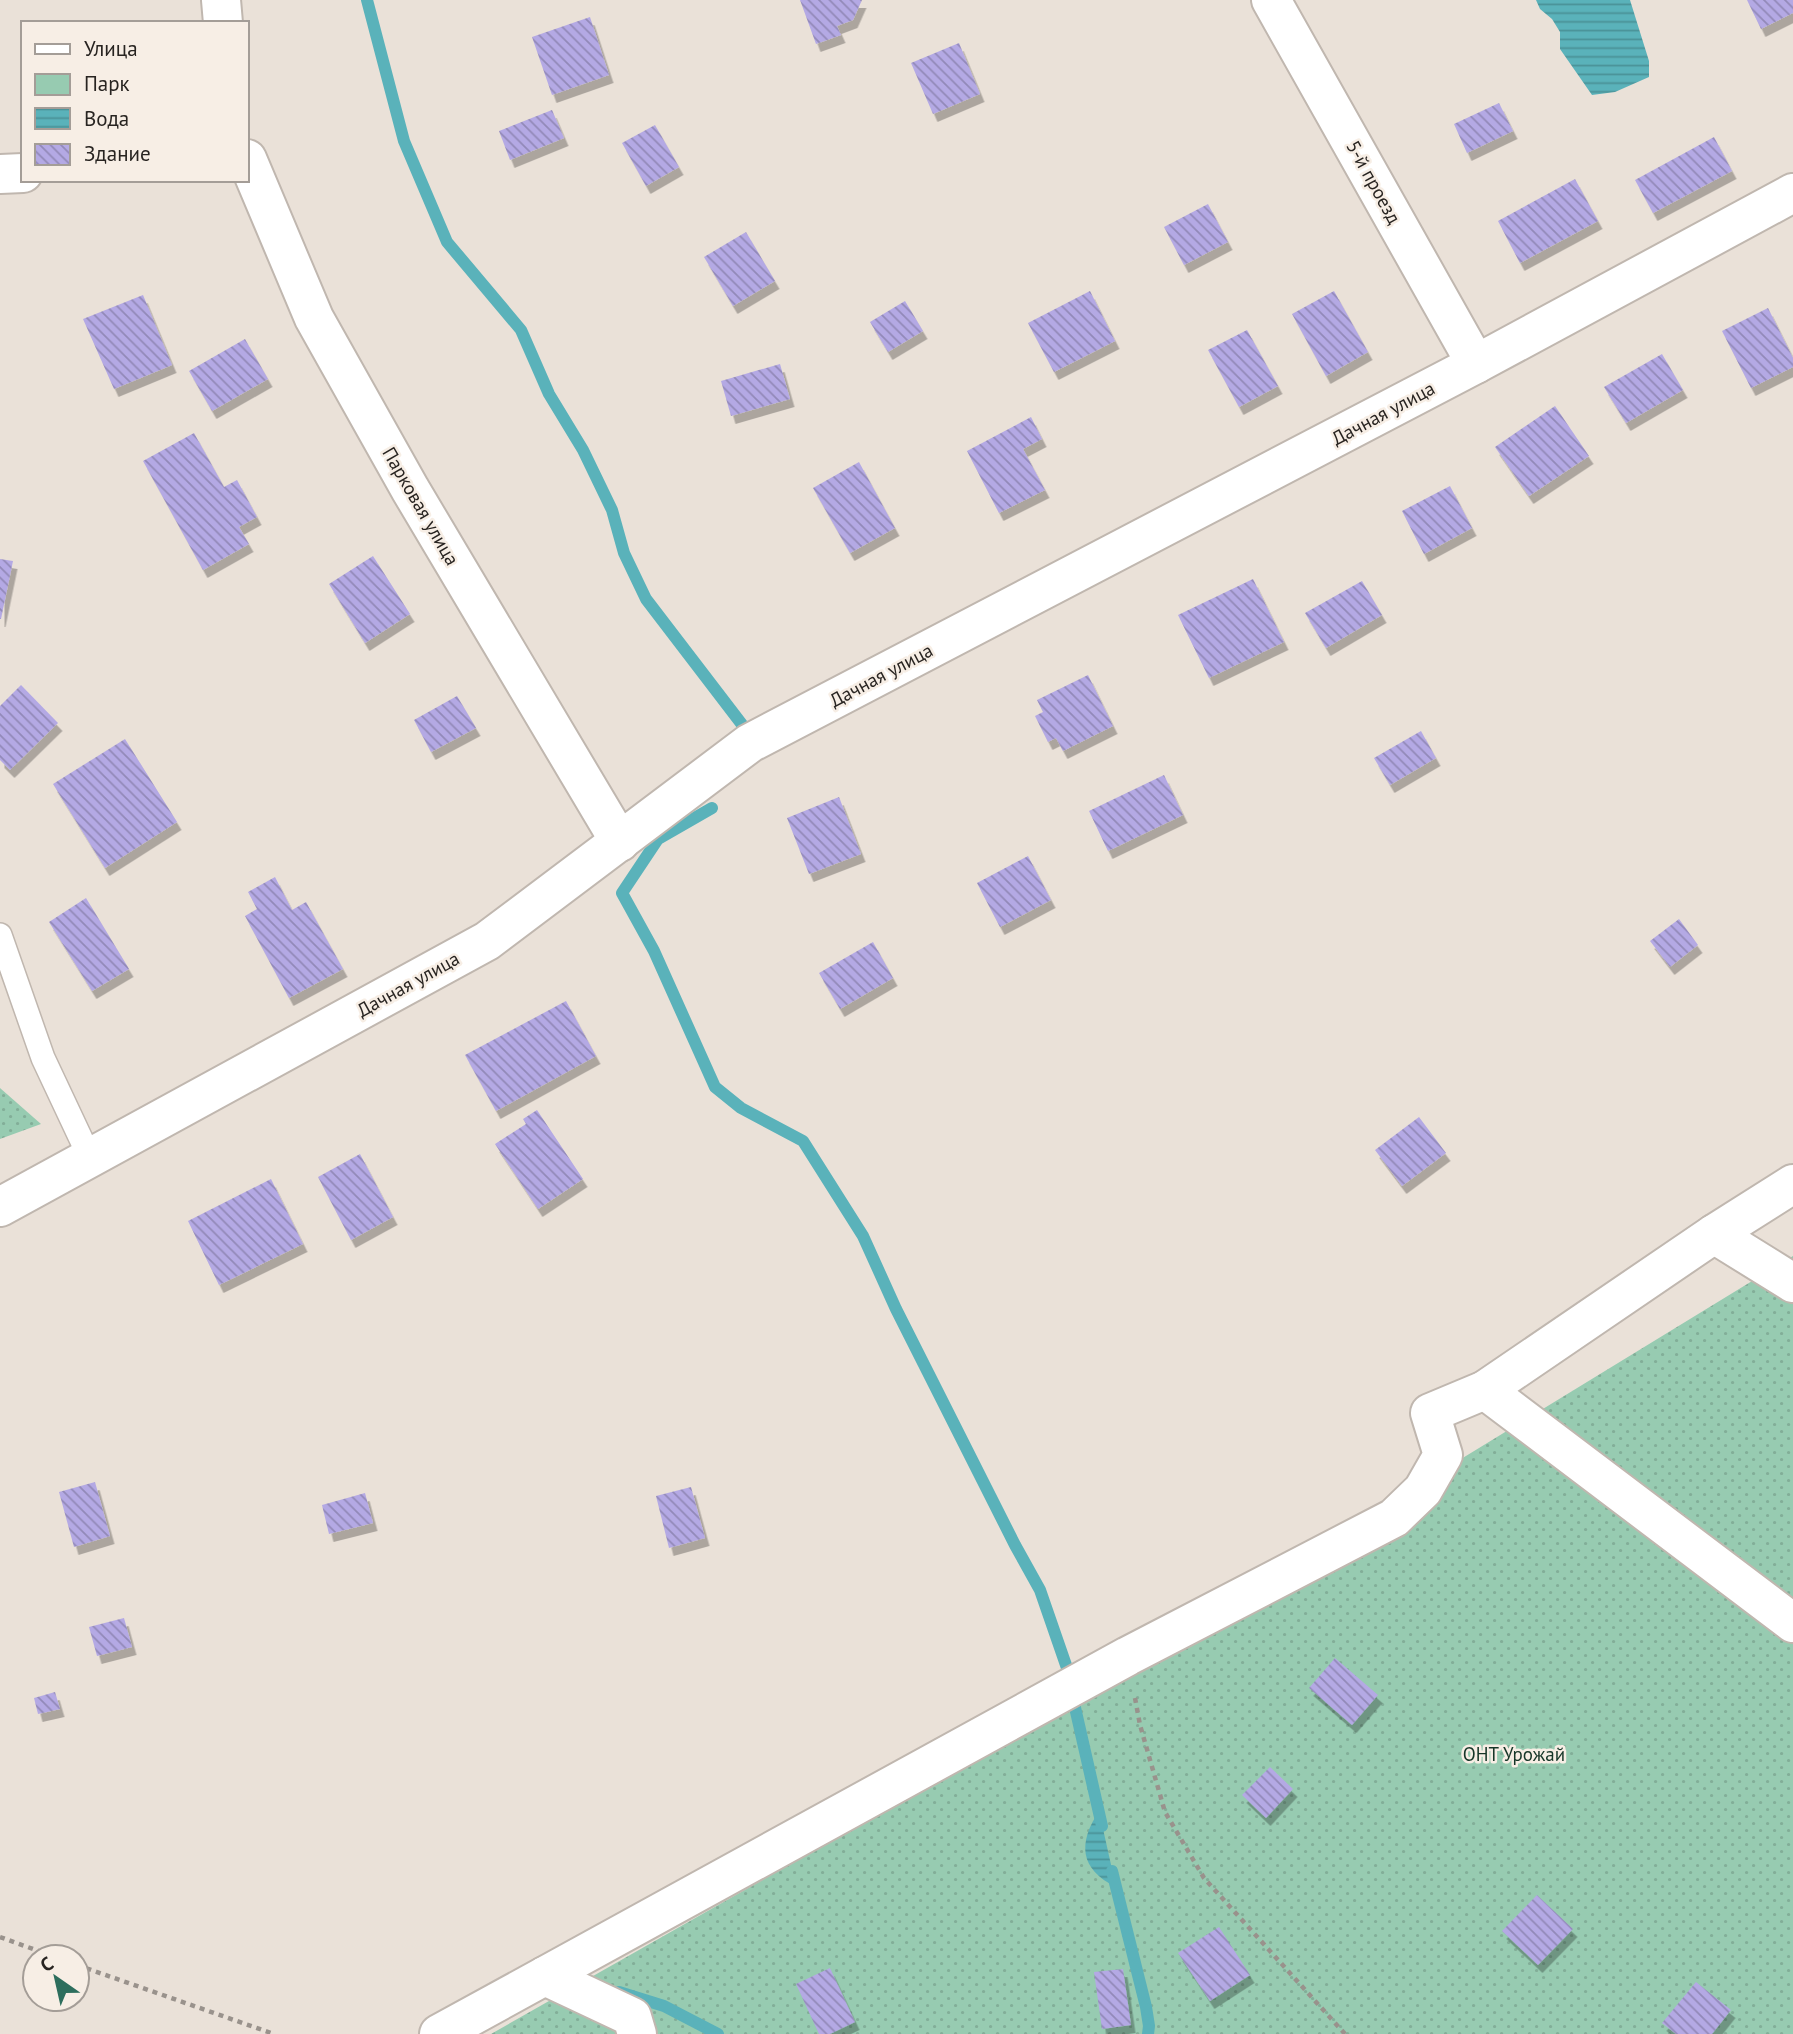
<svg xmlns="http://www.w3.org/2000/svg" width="1793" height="2034" font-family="'PT Sans',sans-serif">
  <defs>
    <pattern id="green-dots" width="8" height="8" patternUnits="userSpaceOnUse" patternTransform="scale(1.75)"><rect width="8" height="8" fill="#97cbb1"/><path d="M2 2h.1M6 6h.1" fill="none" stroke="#82ae98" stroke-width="1.8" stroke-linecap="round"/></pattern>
    <pattern id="water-rules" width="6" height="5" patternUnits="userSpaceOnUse" patternTransform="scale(1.75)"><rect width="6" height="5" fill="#5ab2ba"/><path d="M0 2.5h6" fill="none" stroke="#4a9197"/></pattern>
    <pattern id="building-back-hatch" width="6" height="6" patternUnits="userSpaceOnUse" patternTransform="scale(1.75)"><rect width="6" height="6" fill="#b4a9e4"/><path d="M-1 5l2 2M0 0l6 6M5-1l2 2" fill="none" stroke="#9289b8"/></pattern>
    <filter id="shadow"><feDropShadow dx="4.5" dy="8" stdDeviation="0" flood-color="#0004"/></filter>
  </defs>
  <rect width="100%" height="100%" fill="#eae1d8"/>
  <g fill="url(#green-dots)">
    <polygon points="0,1088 41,1124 0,1139"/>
    <polygon points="1793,1256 1793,2034 491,2034 910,1796"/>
  </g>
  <g fill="url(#water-rules)">
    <polygon points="1536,0 1630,0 1649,61 1649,77 1615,92 1592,95 1560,49 1560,32 1552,19 1540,9"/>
    <path d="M 1099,1811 L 1116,1887 C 1079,1869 1078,1843 1099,1811 Z"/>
  </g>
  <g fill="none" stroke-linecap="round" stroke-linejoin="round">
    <g stroke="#5ab2ba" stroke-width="12">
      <polyline points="367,0 404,141 447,242 521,330 549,394 583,450 612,510 624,553 646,599 747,731"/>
      <polyline points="712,808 658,839 622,893 654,951 715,1087 741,1108 803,1141 863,1236 896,1309 1015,1545 1040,1590 1067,1668"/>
      <polyline points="1074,1703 1102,1826"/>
      <polyline points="1112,1871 1146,2007 1149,2026 1148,2034"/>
      <polyline points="619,1992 664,2006 718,2034"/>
    </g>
  </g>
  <g fill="url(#building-back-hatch)" filter="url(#shadow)">
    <polygon points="800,0 862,0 853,20 837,26 841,35 816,44"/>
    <polygon points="1747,0 1793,0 1793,13 1761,29"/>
    <polygon points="590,17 609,75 552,95 532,37"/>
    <polygon points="959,43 980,94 933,114 911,63"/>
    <polygon points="1499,103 1513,131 1467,153 1454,124"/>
    <polygon points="552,110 564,138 510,160 499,131"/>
    <polygon points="655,125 679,167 646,186 622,143"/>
    <polygon points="1714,137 1732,171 1653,213 1635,180"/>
    <polygon points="1575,179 1598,221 1520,263 1498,221"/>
    <polygon points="1208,204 1228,242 1184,265 1164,227"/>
    <polygon points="746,232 775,281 733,306 704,257"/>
    <polygon points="1090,291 1115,341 1054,372 1028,323"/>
    <polygon points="1334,291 1368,352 1326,376 1292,314"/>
    <polygon points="143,295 172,365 114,389 83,319"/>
    <polygon points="905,301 923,331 888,352 870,322"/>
    <polygon points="1768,308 1793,358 1793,367 1751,388 1722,331"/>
    <polygon points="1247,330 1278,386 1239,407 1208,350"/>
    <polygon points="245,339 268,379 212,411 189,371"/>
    <polygon points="1662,354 1683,390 1626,423 1604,387"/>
    <polygon points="780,364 790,399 731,416 721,381"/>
    <polygon points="1555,406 1589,456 1529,496 1495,447"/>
    <polygon points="1031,417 1042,439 1023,449 1045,490 999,513 967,451"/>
    <polygon points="194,433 224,487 237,480 257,517 239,527 249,544 203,570 143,461"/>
    <polygon points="859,462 895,528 850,553 813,488"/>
    <polygon points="1450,486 1472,528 1424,554 1402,511"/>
    <polygon points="373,556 410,614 365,643 329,584"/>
    <polygon points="0,559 13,561 1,619 0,619"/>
    <polygon points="1253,579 1284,642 1209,678 1178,615"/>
    <polygon points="1362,581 1382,615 1326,648 1305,613"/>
    <polygon points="1088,675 1113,726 1063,751 1056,738 1048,742 1035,716 1043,712 1037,700"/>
    <polygon points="21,685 58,723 10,770 0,760 0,706"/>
    <polygon points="457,696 476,728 431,752 414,720"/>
    <polygon points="1421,731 1436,758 1390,785 1374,758"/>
    <polygon points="125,739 177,822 105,868 53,784"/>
    <polygon points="1164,775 1183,815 1108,851 1089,811"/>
    <polygon points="839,797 861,854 809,874 787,818"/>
    <polygon points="1028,856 1051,900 1000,927 977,883"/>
    <polygon points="275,877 292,910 306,902 343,969 289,998 245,916 257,909 248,892"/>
    <polygon points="86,898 129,969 92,991 49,922"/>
    <polygon points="1679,919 1698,945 1670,967 1650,941"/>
    <polygon points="873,942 893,978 840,1009 819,973"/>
    <polygon points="566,1001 596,1056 496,1111 465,1055"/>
    <polygon points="537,1110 583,1179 538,1209 495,1144 526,1124 523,1119"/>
    <polygon points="1419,1117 1446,1153 1402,1186 1375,1150"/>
    <polygon points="360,1154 393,1217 351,1240 318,1177"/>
    <polygon points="271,1179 303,1244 219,1285 188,1221"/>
    <polygon points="95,1482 110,1536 74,1547 59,1492"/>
    <polygon points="691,1487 705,1538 669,1548 656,1496"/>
    <polygon points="365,1493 373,1523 329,1534 322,1505"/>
    <polygon points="124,1618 132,1647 97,1656 89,1627"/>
    <polygon points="1335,1658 1378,1695 1352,1725 1309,1688"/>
    <polygon points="55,1692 60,1709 38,1714 34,1698"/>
    <polygon points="1270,1767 1293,1789 1266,1818 1242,1795"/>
    <polygon points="1537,1895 1573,1929 1538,1965 1502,1931"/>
    <polygon points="1219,1927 1250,1975 1210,2001 1178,1953"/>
    <polygon points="830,1968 855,2022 830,2034 819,2034 796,1984"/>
    <polygon points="1123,1969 1131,2025 1102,2029 1094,1972"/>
    <polygon points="1696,1982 1731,2010 1712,2034 1676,2034 1662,2023"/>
  </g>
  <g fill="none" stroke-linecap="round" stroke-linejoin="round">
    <g stroke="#c0b7af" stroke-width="26">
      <polyline id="service" points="0,935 43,1058 90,1158"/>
    </g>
    <g stroke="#c0b7af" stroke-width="42">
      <g id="minor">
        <polyline points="221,0 223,23"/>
        <polyline points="1271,0 1476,364"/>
        <polyline points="247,159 314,318 410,489 620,842"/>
        <polyline points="0,174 23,173"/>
        <polyline points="0,1207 487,941 750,743 1476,364 1793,193"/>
        <polyline points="1714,1234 1793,1283"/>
        <polyline points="1485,1390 1793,1623"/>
        <polyline points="545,1976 632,2017 637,2034"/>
        <polyline points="439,2034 1128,1656 1394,1518 1423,1490 1443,1455 1430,1413 1485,1390 1714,1234 1793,1184"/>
      </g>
    </g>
    <g stroke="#99928c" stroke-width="4.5" stroke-dasharray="5 5" stroke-linecap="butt">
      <polyline points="1135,1698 1140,1725 1165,1812 1204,1878 1345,2034"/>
      <polyline points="0,1937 55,1957"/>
      <polyline points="77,1965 274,2034"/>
    </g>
    <use href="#service" stroke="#fff" stroke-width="23"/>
    <use href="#minor" stroke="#fff" stroke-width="38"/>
  </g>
  <g text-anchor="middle" stroke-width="5" stroke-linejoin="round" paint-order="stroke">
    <g font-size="19" fill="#282421" stroke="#f7eee5">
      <text transform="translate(1374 182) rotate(61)" y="7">5-й проезд</text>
      <text transform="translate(1383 413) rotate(-28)" y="7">Дачная улица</text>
      <text transform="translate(421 506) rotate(60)" y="7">Парковая улица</text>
      <text transform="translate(881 675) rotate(-28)" y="7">Дачная улица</text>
      <text transform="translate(408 984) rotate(-29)" y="7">Дачная улица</text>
    </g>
    <g font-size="19" fill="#163628" stroke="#f7eee5">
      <text x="1514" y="1761">ОНТ Урожай</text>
    </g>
  </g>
  <rect x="21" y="21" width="228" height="161" fill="#f7eee5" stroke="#a49d97" stroke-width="2"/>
  <rect x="35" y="44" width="35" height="10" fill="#ffffff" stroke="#a49d97" stroke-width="2"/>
  <text x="84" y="56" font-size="21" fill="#282421">Улица</text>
  <rect x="35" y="74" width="35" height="21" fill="#97cbb1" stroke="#a49d97" stroke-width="2"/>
  <text x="84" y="91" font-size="21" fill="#282421">Парк</text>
  <rect x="35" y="108" width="35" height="21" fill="url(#water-rules)" stroke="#a49d97" stroke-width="2"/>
  <text x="84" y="126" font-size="21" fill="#282421">Вода</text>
  <rect x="35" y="144" width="35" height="21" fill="url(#building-back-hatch)" stroke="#a49d97" stroke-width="2"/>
  <text x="84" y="161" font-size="21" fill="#282421">Здание</text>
  <g transform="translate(56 1978) rotate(326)"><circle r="33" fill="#f7eee5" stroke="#a49d97" stroke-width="2"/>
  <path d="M0-5L12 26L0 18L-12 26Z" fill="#2d6e5d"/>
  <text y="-10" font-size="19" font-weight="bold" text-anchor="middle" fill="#282421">С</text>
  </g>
</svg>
